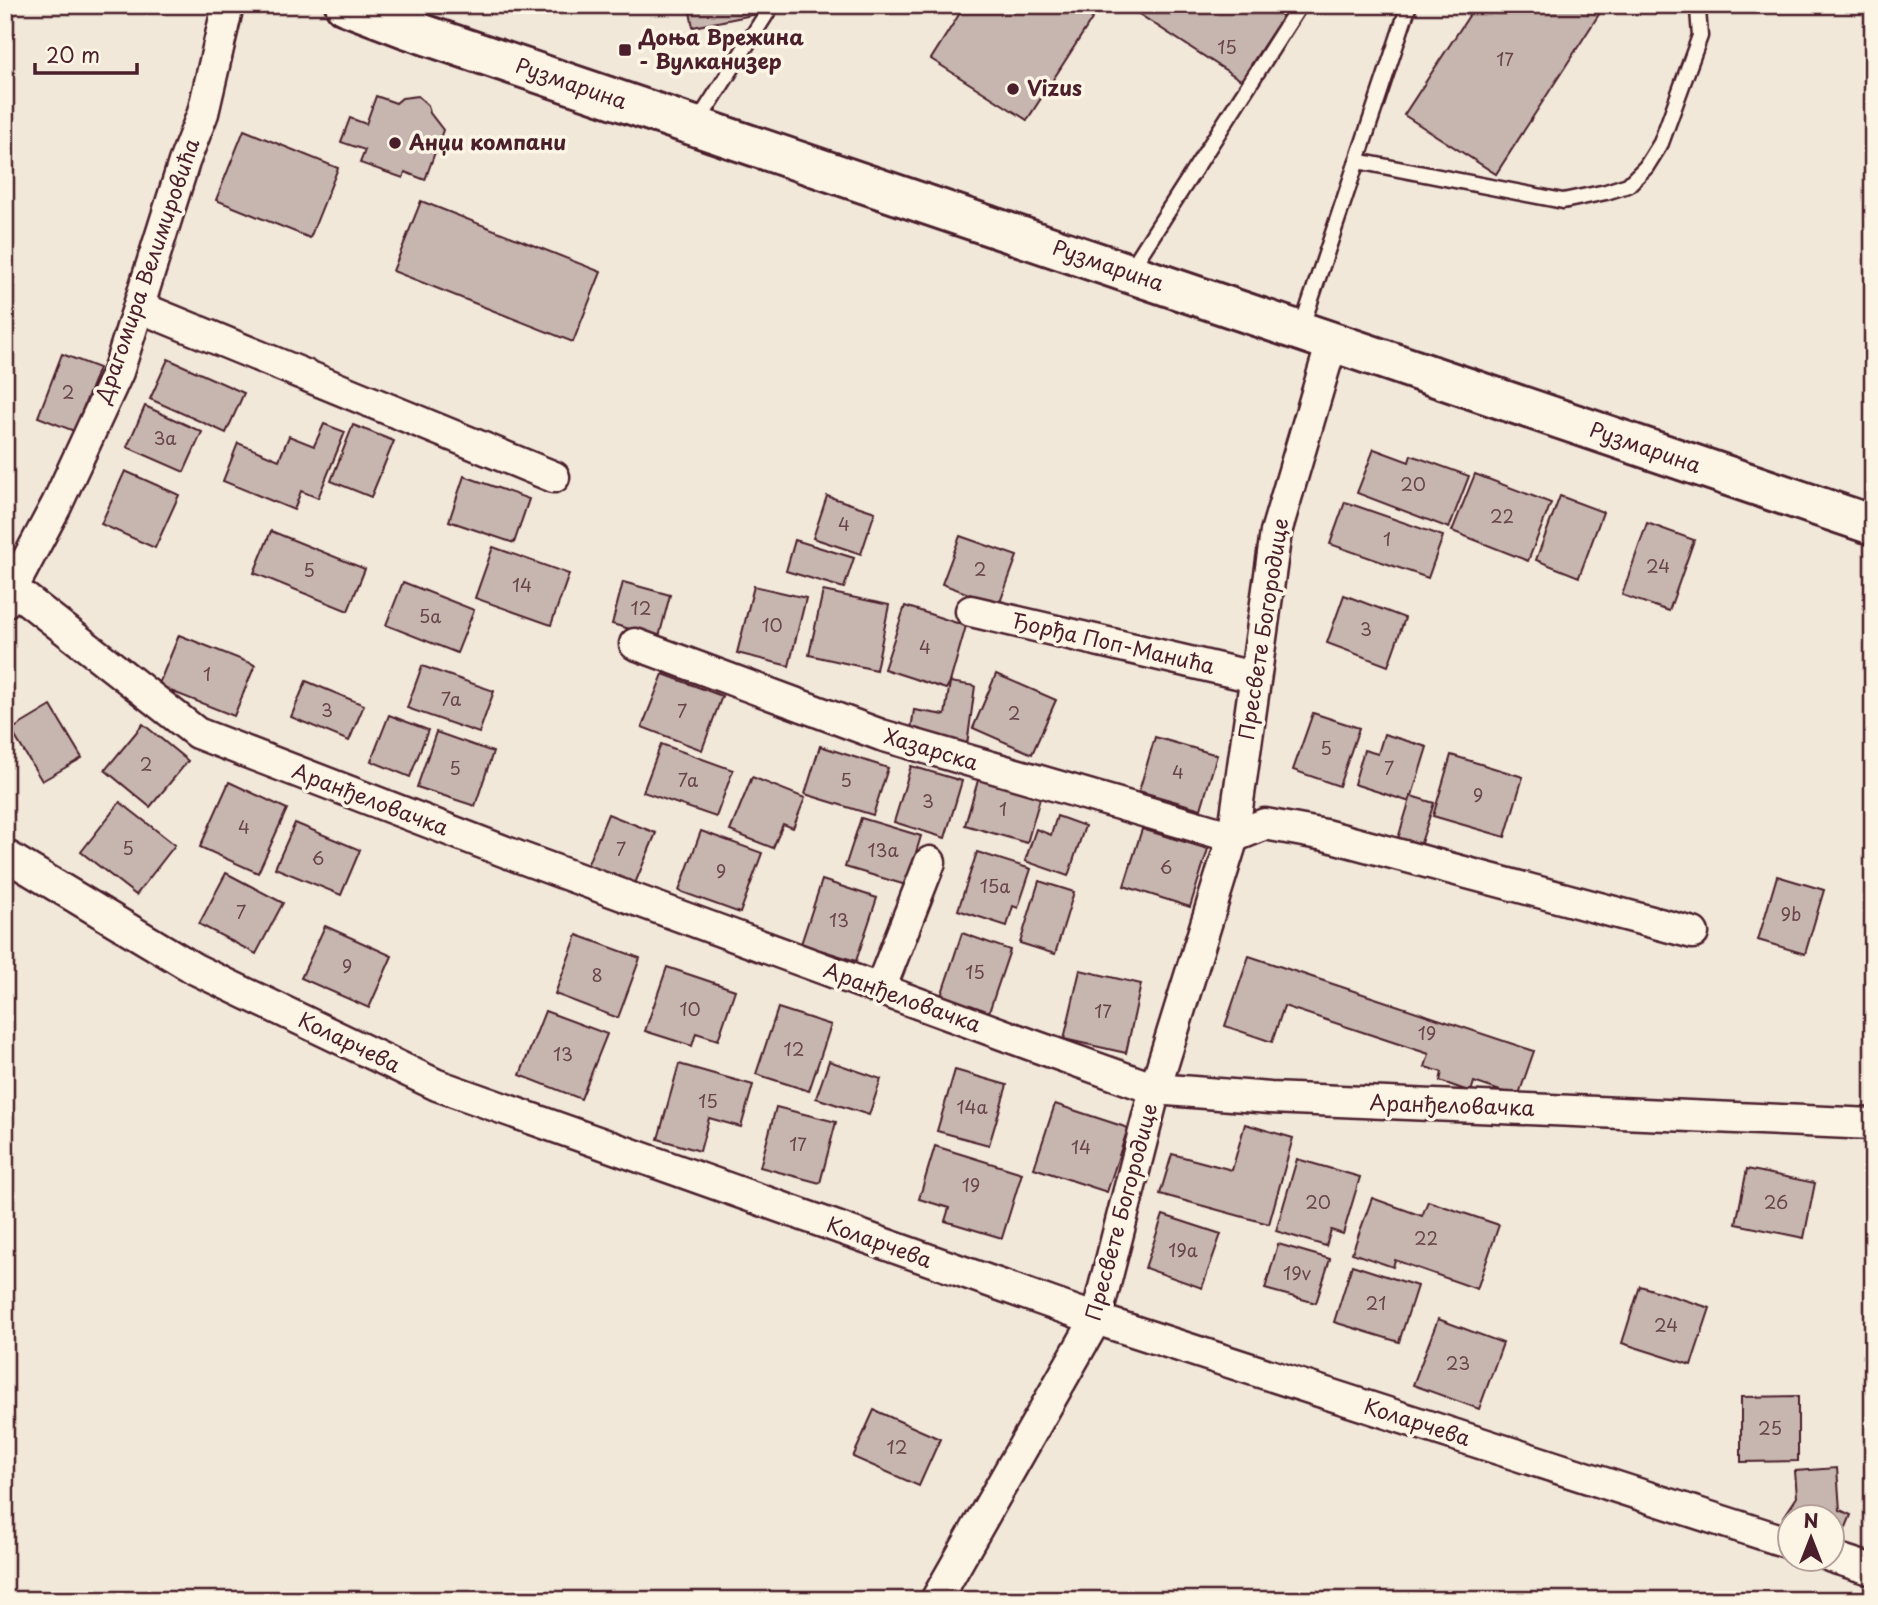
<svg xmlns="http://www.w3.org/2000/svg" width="1878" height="1605" font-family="'Playpen Sans',sans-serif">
  <rect width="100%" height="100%" fill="#f1e8da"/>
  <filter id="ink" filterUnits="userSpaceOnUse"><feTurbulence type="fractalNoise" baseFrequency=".0143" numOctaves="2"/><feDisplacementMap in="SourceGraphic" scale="14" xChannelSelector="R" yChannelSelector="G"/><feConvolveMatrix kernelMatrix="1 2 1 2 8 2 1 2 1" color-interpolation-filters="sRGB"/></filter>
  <g filter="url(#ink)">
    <g fill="#c7b6af" stroke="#4a1f2b" stroke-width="2">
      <polygon points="687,5 760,5 762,13 693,27 689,7"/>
      <polygon points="965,5 1101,5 1027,120 931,59"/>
      <polygon points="1125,5 1266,5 1283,16 1241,80"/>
      <polygon points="1476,5 1605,5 1496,174 1404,115"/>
      <polygon points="376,96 396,103 402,98 418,96 428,105 430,113 443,130 425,180 405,172 403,178 360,163 365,150 341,142 350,118 366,124"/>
      <polygon points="244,130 338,168 310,238 216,200"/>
      <polygon points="421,201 601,272 573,342 393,271"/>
      <polygon points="62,354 99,368 74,431 38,417"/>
      <polygon points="168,359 244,393 226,433 150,399"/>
      <polygon points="145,406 202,432 184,472 127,447"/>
      <polygon points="324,424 345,432 318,498 301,491 294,510 223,481 238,443 279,460 289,436 314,446"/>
      <polygon points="353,425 394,441 371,497 331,481"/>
      <polygon points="1374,449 1409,462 1411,455 1469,476 1449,528 1357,493"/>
      <polygon points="125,471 179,495 155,548 101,524"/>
      <polygon points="1475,474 1551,503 1528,561 1452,531"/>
      <polygon points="464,476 529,499 514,543 449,521"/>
      <polygon points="827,496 875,512 861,554 813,538"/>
      <polygon points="1560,496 1603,512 1579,577 1536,560"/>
      <polygon points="1345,502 1443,536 1428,578 1330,544"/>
      <polygon points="1647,523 1694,540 1669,611 1622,595"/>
      <polygon points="271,531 365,569 348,611 254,573"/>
      <polygon points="960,536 1017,556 999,605 942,584"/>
      <polygon points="795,540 854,558 844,588 786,571"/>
      <polygon points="493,547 569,574 551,625 475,598"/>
      <polygon points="403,582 474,610 457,653 386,625"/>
      <polygon points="623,582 670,595 659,637 612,624"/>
      <polygon points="754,586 806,598 789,666 737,653"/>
      <polygon points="823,591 889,605 876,670 809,655"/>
      <polygon points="1344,595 1405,618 1388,666 1327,643"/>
      <polygon points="905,606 966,626 950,682 946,689 884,669"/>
      <polygon points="179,635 255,665 234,716 158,686"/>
      <polygon points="422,666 494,691 479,733 407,708"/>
      <polygon points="663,674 722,696 702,750 642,727"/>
      <polygon points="996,674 1056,700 1032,754 973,728"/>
      <polygon points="306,681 364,705 349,741 291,717"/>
      <polygon points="950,682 975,686 967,745 910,736 914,710 945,715"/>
      <polygon points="51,706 82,758 42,781 11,730"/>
      <polygon points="1313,713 1359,728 1339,786 1293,770"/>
      <polygon points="389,715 428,730 410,777 371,761"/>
      <polygon points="143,724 188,761 150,807 105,770"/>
      <polygon points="436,732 493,752 475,806 417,787"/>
      <polygon points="1384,734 1427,747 1410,802 1354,784 1364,750 1378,754"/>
      <polygon points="1155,737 1217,755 1201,809 1139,791"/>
      <polygon points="661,744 733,770 716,817 643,792"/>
      <polygon points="820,746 888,768 873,815 805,794"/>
      <polygon points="1451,755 1523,777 1505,837 1433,816"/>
      <polygon points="911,766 962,781 945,838 894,822"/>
      <polygon points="752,777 805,798 793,828 783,824 773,848 730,831"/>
      <polygon points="979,777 1041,795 1027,843 965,825"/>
      <polygon points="229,782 287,809 258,873 200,847"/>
      <polygon points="1411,796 1434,803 1418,852 1396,845"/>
      <polygon points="120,802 175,845 136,895 81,852"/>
      <polygon points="608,814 656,833 634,886 587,866"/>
      <polygon points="1057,816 1085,826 1068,876 1025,861 1036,829 1051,835"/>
      <polygon points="861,818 921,836 906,885 845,867"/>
      <polygon points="295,823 360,850 341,895 275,868"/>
      <polygon points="1142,829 1208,849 1190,907 1124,886"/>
      <polygon points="701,831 762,853 740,913 679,891"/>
      <polygon points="977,852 1031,869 1018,908 1013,906 1007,926 958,910"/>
      <polygon points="226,873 283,903 256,954 199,924"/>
      <polygon points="1777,876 1824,890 1805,954 1758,940"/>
      <polygon points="822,880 877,898 856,961 801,944"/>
      <polygon points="1039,881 1074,892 1055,954 1020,943"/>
      <polygon points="325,926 392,956 369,1008 301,978"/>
      <polygon points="962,933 1010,950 989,1012 941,996"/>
      <polygon points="577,935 640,958 618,1018 555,994"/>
      <polygon points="1249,956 1534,1051 1518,1097 1474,1082 1471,1092 1440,1081 1442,1072 1425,1067 1429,1054 1284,1006 1272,1042 1225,1026"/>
      <polygon points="667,967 735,990 718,1040 696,1033 692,1046 645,1031"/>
      <polygon points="1080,970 1141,984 1126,1053 1064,1039"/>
      <polygon points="778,1008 831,1025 809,1091 756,1074"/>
      <polygon points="545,1011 607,1034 581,1099 520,1075"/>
      <polygon points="829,1061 881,1079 869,1115 816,1098"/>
      <polygon points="679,1064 753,1085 741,1127 709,1118 700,1151 658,1139"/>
      <polygon points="955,1070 1007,1085 989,1145 937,1131"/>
      <polygon points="1055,1104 1128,1128 1107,1192 1034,1168"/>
      <polygon points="776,1107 836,1122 820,1183 760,1167"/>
      <polygon points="1245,1124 1293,1138 1269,1224 1160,1194 1172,1154 1232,1170"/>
      <polygon points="935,1146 1022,1173 1002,1238 945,1221 949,1208 919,1199"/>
      <polygon points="1297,1159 1360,1177 1343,1234 1331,1230 1326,1246 1276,1231"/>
      <polygon points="1747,1169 1815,1183 1804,1238 1736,1224"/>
      <polygon points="1372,1198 1422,1216 1428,1201 1499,1225 1477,1289 1395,1260 1393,1267 1352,1253"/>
      <polygon points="1163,1215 1221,1234 1202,1288 1145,1268"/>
      <polygon points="1278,1244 1330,1259 1316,1303 1265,1289"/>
      <polygon points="1352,1265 1417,1286 1399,1342 1334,1322"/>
      <polygon points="1640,1286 1710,1308 1691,1365 1622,1343"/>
      <polygon points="1438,1319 1503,1343 1479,1409 1413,1385"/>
      <polygon points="1798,1396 1798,1461 1741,1462 1741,1397"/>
      <polygon points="874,1410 940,1439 919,1486 853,1457"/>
      <polygon points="1837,1468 1840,1510 1851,1515 1842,1537 1832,1536 1832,1518 1790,1518 1790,1521 1784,1517 1797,1497 1795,1471"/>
    </g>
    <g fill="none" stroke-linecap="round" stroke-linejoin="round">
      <g stroke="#4a1f2b" stroke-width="19">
        <g id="service">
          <polyline points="409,28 423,5"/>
          <polyline points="696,125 772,5"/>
          <polyline points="1357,161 1563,201 1606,192 1628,185 1646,167 1661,143 1700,36 1698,10 1693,5"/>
          <polyline points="1129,272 1300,5"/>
          <polyline points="1301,329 1409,5"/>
        </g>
      </g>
      <g stroke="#4a1f2b" stroke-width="35">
        <g id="minor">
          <polyline points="139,307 554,477"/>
          <polyline points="12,588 197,733 519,857 1029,1044 1155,1089 1270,1098 1873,1124"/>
          <polyline points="5,602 57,504 118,372 184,162 203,113 228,5"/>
          <polyline points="971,611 1254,677"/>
          <polyline points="635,644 881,735 1233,837 1265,824 1325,835 1693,933"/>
          <polyline points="5,855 195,969 437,1085 1096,1319 1790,1543"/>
          <polyline points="880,989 930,862"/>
          <polyline points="1832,1557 1873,1570"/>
          <polyline points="936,1600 1096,1319 1155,1089 1233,837 1276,532 1332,342"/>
        </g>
      </g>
      <g stroke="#4a1f2b" stroke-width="44">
        <polyline id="secondary" points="345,5 408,29 1873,525"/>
      </g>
      <use href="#service" stroke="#fcf5e5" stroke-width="14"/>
      <use href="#minor" stroke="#fcf5e5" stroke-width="30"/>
      <use href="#secondary" stroke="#fcf5e5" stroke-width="38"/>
    </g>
  </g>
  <g fill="#4a1f2b" stroke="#fcf5e5" stroke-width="2.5">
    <rect x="618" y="43" width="14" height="14" rx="3.5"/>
    <circle cx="1013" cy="89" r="7"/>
    <circle cx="395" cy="143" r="7"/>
  </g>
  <g text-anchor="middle" stroke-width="7" stroke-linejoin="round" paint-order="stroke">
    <g font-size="18" fill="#69454c">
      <text x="1227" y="54">15</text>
      <text x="1505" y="66">17</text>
      <text x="68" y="399">2</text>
      <text x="165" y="445">3a</text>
      <text x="1413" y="491">20</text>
      <text x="1502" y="523">22</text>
      <text x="844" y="531">4</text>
      <text x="1387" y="546">1</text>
      <text x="1658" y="573">24</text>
      <text x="980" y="576">2</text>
      <text x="309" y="577">5</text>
      <text x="522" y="592">14</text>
      <text x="641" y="615">12</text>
      <text x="430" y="623">5a</text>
      <text x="772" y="632">10</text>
      <text x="1366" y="636">3</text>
      <text x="925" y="654">4</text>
      <text x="207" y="681">1</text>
      <text x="451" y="706">7a</text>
      <text x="327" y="717">3</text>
      <text x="682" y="718">7</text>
      <text x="1014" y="720">2</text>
      <text x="1326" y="755">5</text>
      <text x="146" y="771">2</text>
      <text x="455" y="775">5</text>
      <text x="1389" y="775">7</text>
      <text x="1178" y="779">4</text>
      <text x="688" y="787">7a</text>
      <text x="846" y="787">5</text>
      <text x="1478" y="802">9</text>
      <text x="928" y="808">3</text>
      <text x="1003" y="816">1</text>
      <text x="244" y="834">4</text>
      <text x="128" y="855">5</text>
      <text x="621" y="856">7</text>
      <text x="883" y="857">13a</text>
      <text x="318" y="865">6</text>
      <text x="1166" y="874">6</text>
      <text x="721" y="878">9</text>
      <text x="995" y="893">15a</text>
      <text x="241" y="919">7</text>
      <text x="1791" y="921">9b</text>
      <text x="839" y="927">13</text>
      <text x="347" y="973">9</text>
      <text x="975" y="979">15</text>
      <text x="597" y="982">8</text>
      <text x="690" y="1016">10</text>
      <text x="1103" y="1018">17</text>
      <text x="1427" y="1040">19</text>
      <text x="794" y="1056">12</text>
      <text x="563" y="1061">13</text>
      <text x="708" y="1108">15</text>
      <text x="972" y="1114">14a</text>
      <text x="798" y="1151">17</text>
      <text x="1081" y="1154">14</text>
      <text x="971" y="1192">19</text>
      <text x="1318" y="1209">20</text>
      <text x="1776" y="1209">26</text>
      <text x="1426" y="1245">22</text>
      <text x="1183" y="1257">19a</text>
      <text x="1297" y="1280">19v</text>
      <text x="1376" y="1310">21</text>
      <text x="1666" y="1332">24</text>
      <text x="1458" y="1370">23</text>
      <text x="1770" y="1435">25</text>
      <text x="897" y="1454">12</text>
    </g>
    <g font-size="21" font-weight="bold" fill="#4a1f2b" stroke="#fcf5e5" text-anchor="start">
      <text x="639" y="45">Доња Врежина<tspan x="639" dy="24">- Вулканизер</tspan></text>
      <text x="1027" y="96">Vizus</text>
      <text x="409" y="150">Анџи компани</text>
    </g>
    <g font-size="21" fill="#4a1f2b" stroke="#fcf5e5">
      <text transform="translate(571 84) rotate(19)" y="7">Рузмарина</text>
      <text transform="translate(1108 266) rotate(19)" y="7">Рузмарина</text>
      <text transform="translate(148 271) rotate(-71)" y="7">Драгомира Велимировића</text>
      <text transform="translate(1645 448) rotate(19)" y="7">Рузмарина</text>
      <text transform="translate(1264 629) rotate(-81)" y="7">Пресвете Богородице</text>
      <text transform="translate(1113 644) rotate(13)" y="7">Ђорђа Поп-Манића</text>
      <text transform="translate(931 750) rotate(17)" y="7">Хазарска</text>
      <text transform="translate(370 800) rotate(21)" y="7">Аранђеловачка</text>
      <text transform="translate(902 998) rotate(20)" y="7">Аранђеловачка</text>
      <text transform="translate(349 1043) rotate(26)" y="7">Коларчева</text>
      <text transform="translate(1452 1106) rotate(2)" y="7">Аранђеловачка</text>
      <text transform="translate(1122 1212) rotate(-75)" y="7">Пресвете Богородице</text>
      <text transform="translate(879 1243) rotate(20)" y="7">Коларчева</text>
      <text transform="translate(1417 1423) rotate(18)" y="7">Коларчева</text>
    </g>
  </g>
  <rect width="1878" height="1605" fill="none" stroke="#fcf5e5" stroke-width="28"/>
  <rect x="14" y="14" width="1850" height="1577" fill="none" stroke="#4a1f2b" stroke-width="2.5" filter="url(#ink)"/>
  <g transform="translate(1811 1538)"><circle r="33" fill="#fcf5e5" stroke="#b59f9b" stroke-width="2"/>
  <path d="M0-5L12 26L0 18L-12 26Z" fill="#4a1f2b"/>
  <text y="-10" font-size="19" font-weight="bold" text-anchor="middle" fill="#4a1f2b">N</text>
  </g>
  <path d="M35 63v10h102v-10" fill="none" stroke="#4a1f2b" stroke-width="3.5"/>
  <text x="46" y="63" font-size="21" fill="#4a1f2b" stroke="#fcf5e5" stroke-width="5" paint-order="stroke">20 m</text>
</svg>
